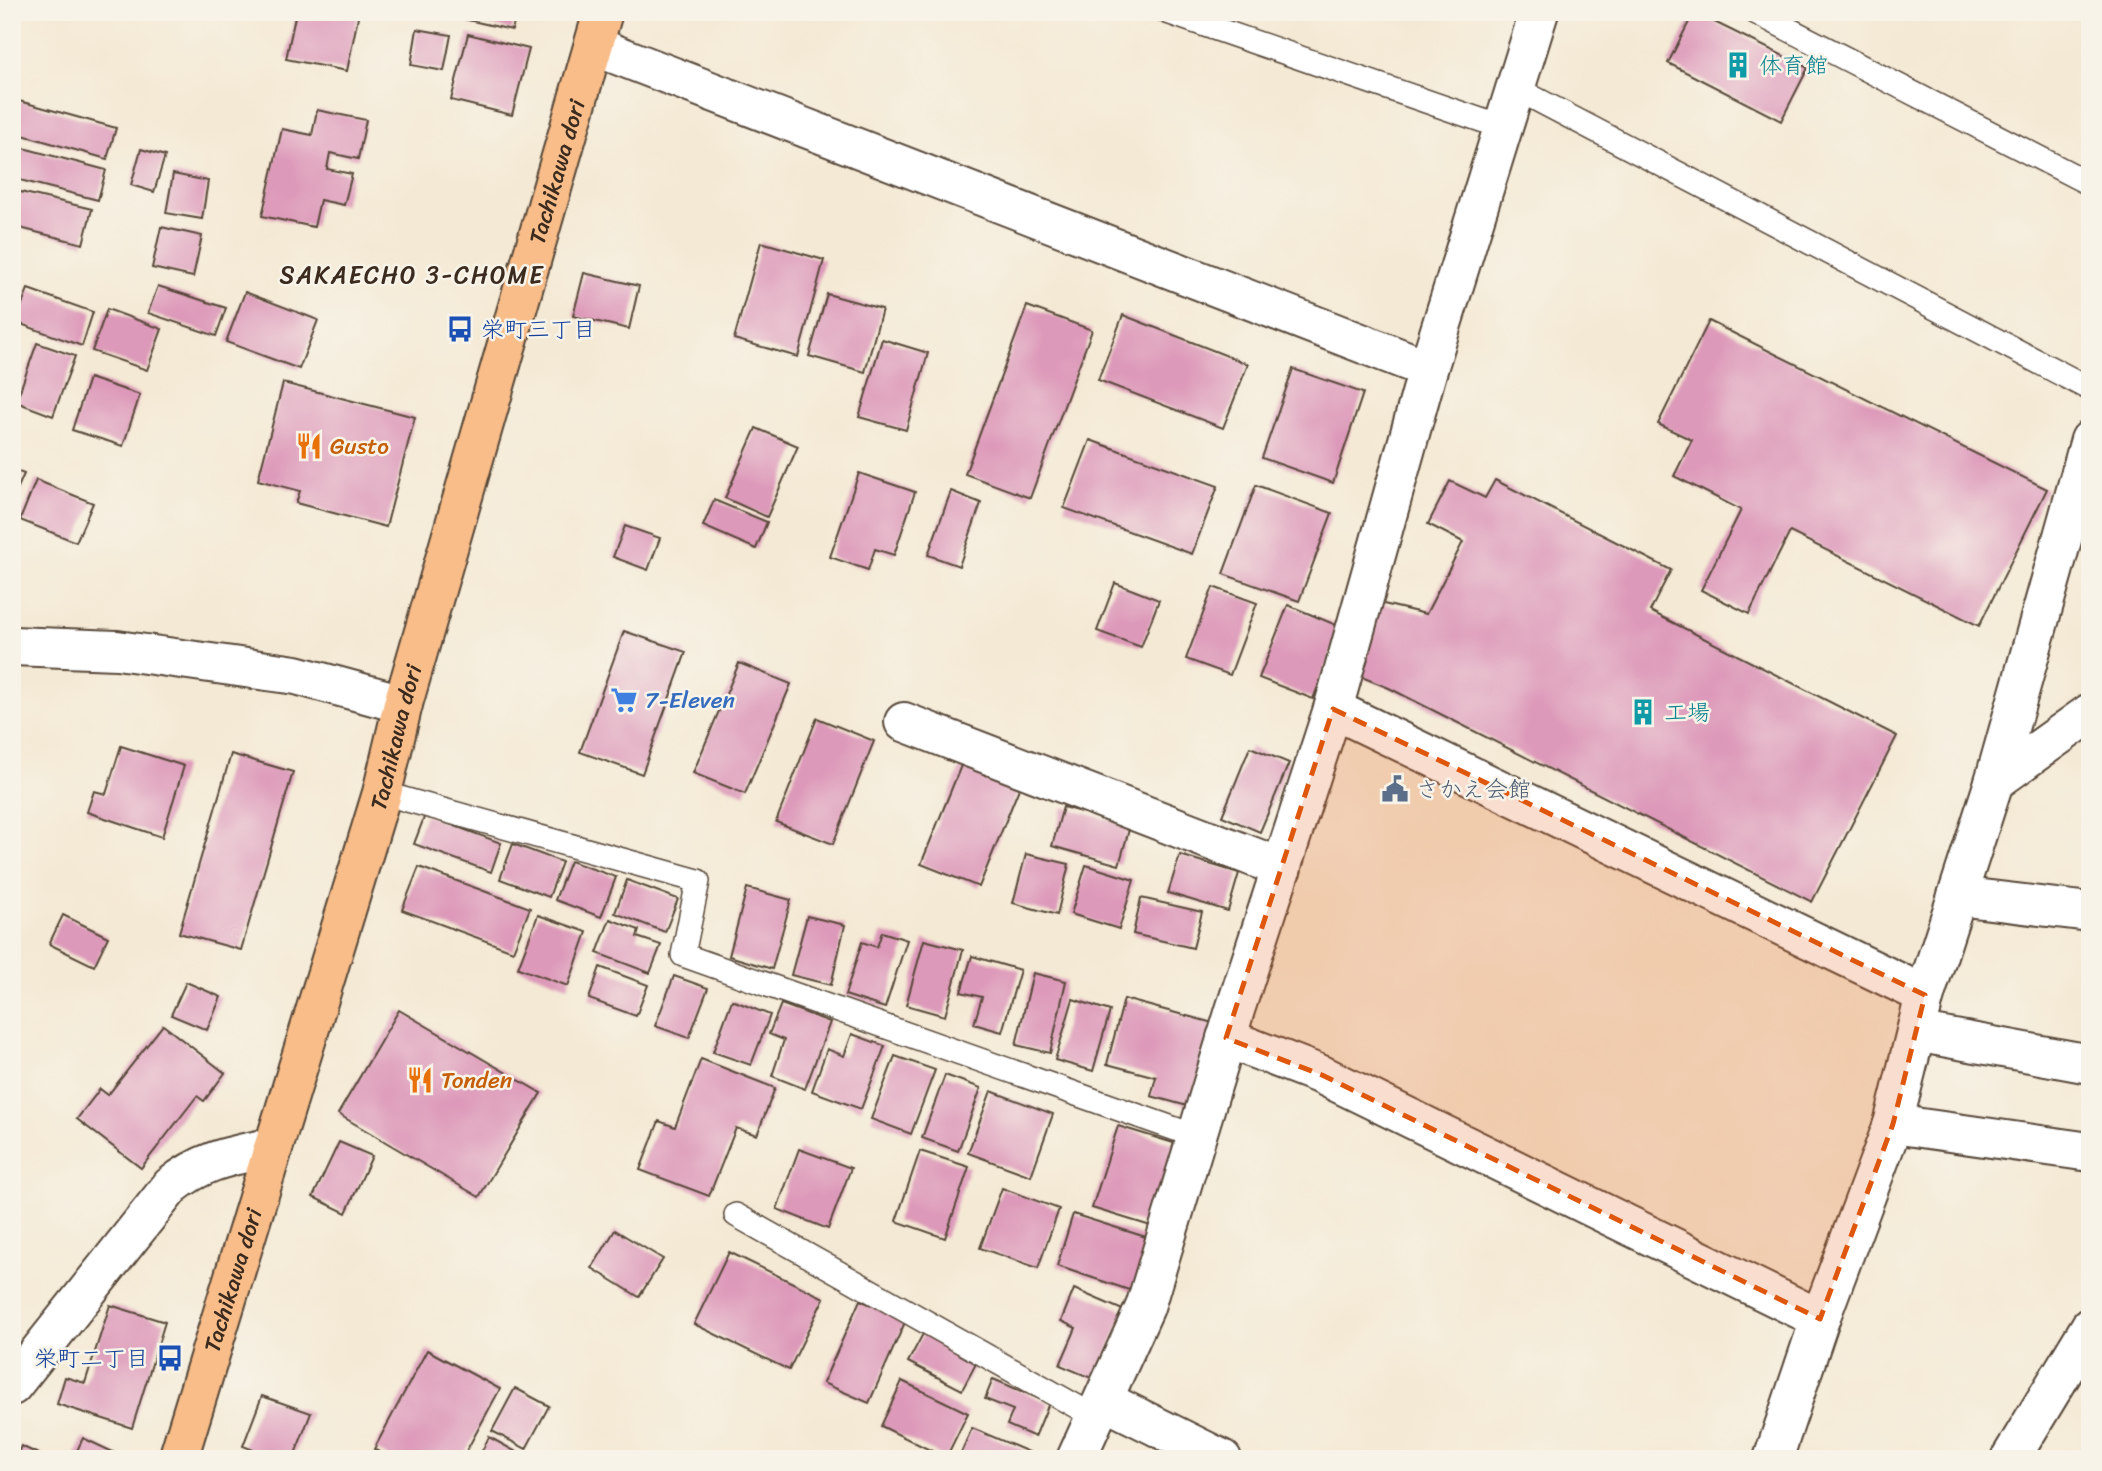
<svg xmlns="http://www.w3.org/2000/svg" width="2102" height="1471" font-family="Sriracha,'Klee One',sans-serif">
  <rect width="100%" height="100%" fill="#f7f3e8"/>
  <filter id="ink" filterUnits="userSpaceOnUse"><feTurbulence type="fractalNoise" baseFrequency=".0143" numOctaves="2"/><feDisplacementMap in="SourceGraphic" scale="14" xChannelSelector="R" yChannelSelector="G"/><feConvolveMatrix kernelMatrix="1 2 1 2 8 2 1 2 1" color-interpolation-filters="sRGB"/></filter>
  <filter id="wash" filterUnits="userSpaceOnUse"><feTurbulence type="fractalNoise" baseFrequency=".00686" numOctaves="4" result="noise"/><feDisplacementMap in="SourceGraphic" scale="28" xChannelSelector="R" yChannelSelector="G"/><feGaussianBlur stdDeviation="1.57" result="paint"/><feColorMatrix in="noise" values="0 0 0 0 0 0 0 0 0 0 0 0 0 0 0 0 0 1.4 0 .05"/><feComposite in="paint" operator="in"/></filter>
  <g filter="url(#wash)">
    <rect width="100%" height="100%" fill="#f4e9d4"/>
    <g id="blocks">
      <g fill="#dd99b9">
        <polygon points="296,12 359,12 347,71 286,59"/>
        <polygon points="461,12 517,12 512,30 459,18"/>
        <polygon points="1694,12 1808,68 1781,121 1668,63"/>
        <polygon points="417,29 451,35 444,71 411,65"/>
        <polygon points="468,34 529,49 512,115 451,100"/>
        <polygon points="12,99 116,128 107,159 12,132"/>
        <polygon points="317,110 366,120 358,159 330,153 327,169 352,174 344,205 320,200 314,227 262,216 282,129 312,135"/>
        <polygon points="12,145 106,170 98,200 12,178"/>
        <polygon points="141,149 165,156 154,192 131,185"/>
        <polygon points="173,174 208,181 202,219 166,213"/>
        <polygon points="12,190 92,209 83,244 12,226"/>
        <polygon points="161,227 202,236 193,277 152,268"/>
        <polygon points="761,242 824,260 798,357 734,339"/>
        <polygon points="584,273 639,286 629,329 573,316"/>
        <polygon points="12,278 20,281 13,302 12,302"/>
        <polygon points="158,286 226,308 216,336 148,313"/>
        <polygon points="28,289 93,312 82,346 15,322"/>
        <polygon points="245,292 318,320 299,369 226,342"/>
        <polygon points="827,294 882,309 865,372 809,356"/>
        <polygon points="1027,306 1092,330 1030,498 965,474"/>
        <polygon points="107,309 162,329 147,370 92,351"/>
        <polygon points="1123,315 1248,364 1223,428 1098,380"/>
        <polygon points="1709,321 2047,489 1979,626 1790,532 1749,614 1701,590 1741,510 1674,476 1692,440 1658,424"/>
        <polygon points="882,339 928,353 906,430 859,417"/>
        <polygon points="37,343 75,356 53,416 16,402"/>
        <polygon points="1293,369 1363,393 1333,483 1262,458"/>
        <polygon points="89,378 140,395 123,446 72,430"/>
        <polygon points="283,383 415,417 386,527 296,503 300,491 258,480"/>
        <polygon points="756,428 798,446 767,517 725,498"/>
        <polygon points="1090,440 1218,486 1192,554 1064,508"/>
        <polygon points="12,469 24,474 12,501"/>
        <polygon points="859,473 915,492 894,555 875,549 868,570 830,557"/>
        <polygon points="36,480 93,503 76,542 20,520"/>
        <polygon points="1495,480 1671,570 1650,611 1897,736 1812,902 1389,688 1354,674 1375,602 1426,614 1463,542 1428,524 1450,481 1485,498"/>
        <polygon points="1256,485 1332,513 1299,601 1223,574"/>
        <polygon points="951,491 981,503 959,566 928,555"/>
        <polygon points="714,500 767,522 756,549 703,526"/>
        <polygon points="625,526 660,538 648,570 613,557"/>
        <polygon points="1115,583 1159,600 1141,647 1097,631"/>
        <polygon points="1213,587 1257,603 1230,675 1186,659"/>
        <polygon points="1288,605 1341,627 1313,699 1259,678"/>
        <polygon points="624,631 686,652 642,774 580,752"/>
        <polygon points="739,663 791,684 745,794 693,773"/>
        <polygon points="817,718 874,741 833,844 776,822"/>
        <polygon points="121,746 184,766 162,837 87,812 94,791 106,794"/>
        <polygon points="1250,747 1289,763 1260,832 1222,816"/>
        <polygon points="231,754 293,772 241,950 179,933"/>
        <polygon points="962,763 1020,786 979,887 921,864"/>
        <polygon points="1063,807 1130,826 1119,865 1052,846"/>
        <polygon points="425,815 501,843 491,872 414,844"/>
        <polygon points="513,844 562,862 549,897 500,879"/>
        <polygon points="1026,854 1069,864 1057,915 1013,903"/>
        <polygon points="1180,855 1239,873 1228,911 1168,893"/>
        <polygon points="570,861 616,877 601,917 555,900"/>
        <polygon points="1086,865 1134,880 1119,929 1071,914"/>
        <polygon points="419,867 530,908 513,951 402,910"/>
        <polygon points="627,880 678,899 665,932 615,913"/>
        <polygon points="747,888 791,900 772,969 729,956"/>
        <polygon points="1141,898 1202,912 1193,948 1133,934"/>
        <polygon points="63,915 108,937 94,966 49,944"/>
        <polygon points="538,915 587,932 568,986 518,968"/>
        <polygon points="807,916 845,925 831,985 791,975"/>
        <polygon points="610,919 639,930 637,937 661,945 650,973 597,953"/>
        <polygon points="882,932 907,940 885,1008 845,995 862,942 877,947"/>
        <polygon points="924,940 963,950 945,1016 906,1005"/>
        <polygon points="972,956 1020,970 1002,1032 974,1024 982,997 961,992"/>
        <polygon points="600,967 648,985 636,1016 589,999"/>
        <polygon points="1033,973 1066,981 1050,1053 1016,1045"/>
        <polygon points="674,976 708,988 689,1038 655,1026"/>
        <polygon points="186,982 221,997 207,1030 171,1015"/>
        <polygon points="1073,999 1110,1011 1093,1071 1055,1060"/>
        <polygon points="1124,999 1213,1023 1191,1107 1151,1096 1156,1077 1107,1064"/>
        <polygon points="732,1000 770,1015 751,1065 713,1052"/>
        <polygon points="781,1004 830,1022 805,1089 772,1076 784,1040 769,1034"/>
        <polygon points="399,1010 541,1093 479,1197 338,1114"/>
        <polygon points="163,1025 225,1073 204,1101 197,1096 141,1168 77,1119 100,1089 108,1095"/>
        <polygon points="852,1034 885,1046 861,1109 812,1091 827,1049 844,1056"/>
        <polygon points="895,1056 935,1070 911,1134 871,1119"/>
        <polygon points="701,1059 775,1088 757,1135 736,1128 709,1196 640,1170 659,1121 675,1127"/>
        <polygon points="945,1075 981,1088 958,1151 922,1138"/>
        <polygon points="991,1091 1053,1114 1031,1176 968,1153"/>
        <polygon points="1118,1126 1180,1145 1154,1227 1092,1208"/>
        <polygon points="339,1142 372,1156 346,1213 313,1197"/>
        <polygon points="799,1149 851,1168 828,1229 777,1209"/>
        <polygon points="920,1151 969,1167 945,1238 896,1221"/>
        <polygon points="1002,1188 1059,1209 1038,1268 980,1248"/>
        <polygon points="1073,1214 1152,1239 1135,1292 1057,1266"/>
        <polygon points="615,1230 663,1259 639,1297 592,1268"/>
        <polygon points="729,1252 824,1298 789,1370 694,1324"/>
        <polygon points="1074,1289 1125,1311 1096,1380 1060,1365 1076,1328 1061,1321"/>
        <polygon points="860,1300 906,1320 869,1403 823,1383"/>
        <polygon points="110,1305 165,1322 132,1428 57,1404 65,1377 85,1383"/>
        <polygon points="925,1330 979,1358 962,1390 908,1362"/>
        <polygon points="427,1350 500,1389 462,1459 392,1459 374,1449"/>
        <polygon points="993,1379 1049,1403 1035,1437 1007,1425 1013,1410 985,1399"/>
        <polygon points="902,1381 968,1413 946,1458 881,1426"/>
        <polygon points="515,1388 549,1406 526,1449 492,1431"/>
        <polygon points="262,1396 311,1413 293,1459 277,1459 243,1446"/>
        <polygon points="972,1428 1036,1455 1034,1459 963,1459 959,1457"/>
        <polygon points="489,1437 529,1459 478,1459"/>
        <polygon points="83,1438 117,1454 115,1459 73,1459"/>
        <polygon points="21,1446 49,1459 15,1459"/>
      </g>
    </g>
  </g>
  <g filter="url(#ink)">
    <use href="#blocks" fill-opacity="0" stroke="#574739" stroke-width="2"/>
    <g fill="none" stroke-linecap="round" stroke-linejoin="round">
      <g stroke="#574739" stroke-width="26">
        <g id="service">
          <polyline points="1167,12 1504,128"/>
          <polyline points="1755,12 2090,184"/>
          <polyline points="1517,89 2090,389"/>
          <polyline points="382,793 698,881 683,955 1198,1137"/>
          <polyline points="736,1215 1097,1418"/>
        </g>
      </g>
      <g stroke="#574739" stroke-width="42">
        <g id="minor">
          <polyline points="594,46 1428,369"/>
          <polyline points="12,646 117,650 296,675 403,704"/>
          <polyline points="1333,709 1925,995"/>
          <polyline points="904,722 1282,868"/>
          <polyline points="1994,782 2090,713"/>
          <polyline points="1957,896 2090,912"/>
          <polyline points="1916,1032 2090,1064"/>
          <polyline points="1226,1038 1322,1075 1820,1319"/>
          <polyline points="1893,1124 2090,1152"/>
          <polyline points="1105,1401 1222,1459"/>
          <polyline points="1076,1459 1145,1307 1235,1010 1333,709 1428,369 1539,12"/>
          <polyline points="1773,1459 1820,1319 1893,1124 1925,995 1994,782 2090,440"/>
          <polyline points="2010,1459 2090,1327"/>
        </g>
      </g>
      <g stroke="#574739" stroke-width="42">
        <path id="tertiary" d="M 12,1386 L 171,1186 C 204,1159 232,1156 273,1147"/>
      </g>
      <g stroke="#574739" stroke-width="42">
        <g id="primary">
          <path id="s1" d="M 178,1459 L 382,793 L 403,704 L 603,12"/>
        </g>
      </g>
      <use href="#service" stroke="#fff" stroke-width="23"/>
      <use href="#minor" stroke="#fff" stroke-width="38"/>
      <use href="#tertiary" stroke="#fff" stroke-width="38"/>
      <use href="#primary" stroke="#f8bd89" stroke-width="38"/>
    </g>
  </g>
  <path fill="#df570d" fill-opacity="0.2" stroke="#df570d" stroke-width="5" stroke-dasharray="14 9" stroke-linejoin="round" d="M 1333,709 L 1925,995 L 1893,1124 L 1820,1319 L 1322,1075 L 1226,1038 Z"/>
  <defs>
    <g id="building-bare" transform="scale(2.1)"><path d="M-4-6H4V6H1V3H-1V6H-4ZM-2.5-4.3h1.7v1.8h-1.7ZM.8-4.3h1.7v1.8H.8ZM-2.5-1h1.7V.8h-1.7ZM.8-1h1.7V.8H.8Z" fill="#0f9aa8" stroke="#f7f3e8" stroke-width="2.5" paint-order="stroke"/></g>
    <g id="bus-bare" transform="scale(2.1)"><path d="M-5-6H5V4H4V6H2V4H-2V6H-4V4H-5ZM-3.5-4V0h7V-4ZM-3.5 1.2v1.5H-2V1.2ZM2 1.2v1.5H3.5V1.2Z" fill="#1a4fb4" stroke="#f7f3e8" stroke-width="2.5" paint-order="stroke"/></g>
    <g id="restaurant-bare" transform="scale(2.1)"><path d="M-5-6h1v4h1v-4h1v4h1v-4h1v5L-1.5 .5V6h-2V.5L-5-1ZM5-6V6H3V1.5H1.5Q1.5-4 5-6Z" fill="#e8710a" stroke="#f7f3e8" stroke-width="2.5" paint-order="stroke"/></g>
    <g id="supermarket-bare" transform="scale(2.1)"><path d="M-6-5.5h2.5l.6 2H6L4.5 2H-2.5L-4.4-4H-6ZM-1.5 3.2a1.3 1.3 0 1 0 .1 0ZM3 3.2a1.3 1.3 0 1 0 .1 0Z" fill="#3f7fe0" stroke="#f7f3e8" stroke-width="2.5" paint-order="stroke"/></g>
    <g id="civic-bare" transform="scale(2.1)"><path d="M-.6-6.5H3V-4.5H.6V-3L4-1V1h2V6H-6V1h2V-1L-.6-3ZM-1.2 2.5V6h2.4V2.5Z" fill="#5c6f8a" stroke="#f7f3e8" stroke-width="2.5" paint-order="stroke"/></g>
  </defs>
  <g fill-rule="evenodd">
    <use href="#building-bare" x="1738" y="65"/>
    <use href="#bus-bare" x="460" y="329"/>
    <use href="#restaurant-bare" x="309" y="446"/>
    <use href="#supermarket-bare" x="624" y="700"/>
    <use href="#building-bare" x="1643" y="712"/>
    <use href="#civic-bare" x="1395" y="789"/>
    <use href="#restaurant-bare" x="420" y="1080"/>
    <use href="#bus-bare" x="170" y="1358"/>
  </g>
  <g text-anchor="middle" stroke-width="5" stroke-linejoin="round" paint-order="stroke">
    <g font-size="23" fill="#0d838f" stroke="#f7f3e8" text-anchor="start">
      <text x="1759" y="73">体育館</text>
      <text x="1664" y="720">工場</text>
    </g>
    <g font-size="23" fill="#3b2a1e" stroke="#f7f3e8">
      <text dy="8" stroke="none"><textPath href="#s1" startOffset="1342">Tachikawa dori</textPath></text>
      <text dy="8" stroke="none"><textPath href="#s1" startOffset="754">Tachikawa dori</textPath></text>
      <text dy="8" stroke="none"><textPath href="#s1" startOffset="187">Tachikawa dori</textPath></text>
    </g>
    <g font-size="23" fill="#164399" stroke="#f7f3e8" text-anchor="start">
      <text x="481" y="337">栄町三丁目</text>
      <text x="149" y="1366" text-anchor="end">栄町二丁目</text>
    </g>
    <g font-size="23" fill="#c56008" stroke="#f7f3e8" text-anchor="start">
      <text x="330" y="454">Gusto</text>
      <text x="441" y="1088">Tonden</text>
    </g>
    <g font-size="23" fill="#366cbe" stroke="#f7f3e8" text-anchor="start">
      <text x="645" y="708">7-Eleven</text>
    </g>
    <g font-size="23" fill="#4e5e75" stroke="#f7f3e8" text-anchor="start">
      <text x="1416" y="797">さかえ会館</text>
    </g>
    <g font-size="24" letter-spacing="2" fill="#3b2a1e" stroke="#f7f3e8">
      <text x="412" y="283">SAKAECHO 3-CHOME</text>
    </g>
  </g>
  <rect width="2102" height="1471" fill="none" stroke="#f7f3e8" stroke-width="42"/>
</svg>
